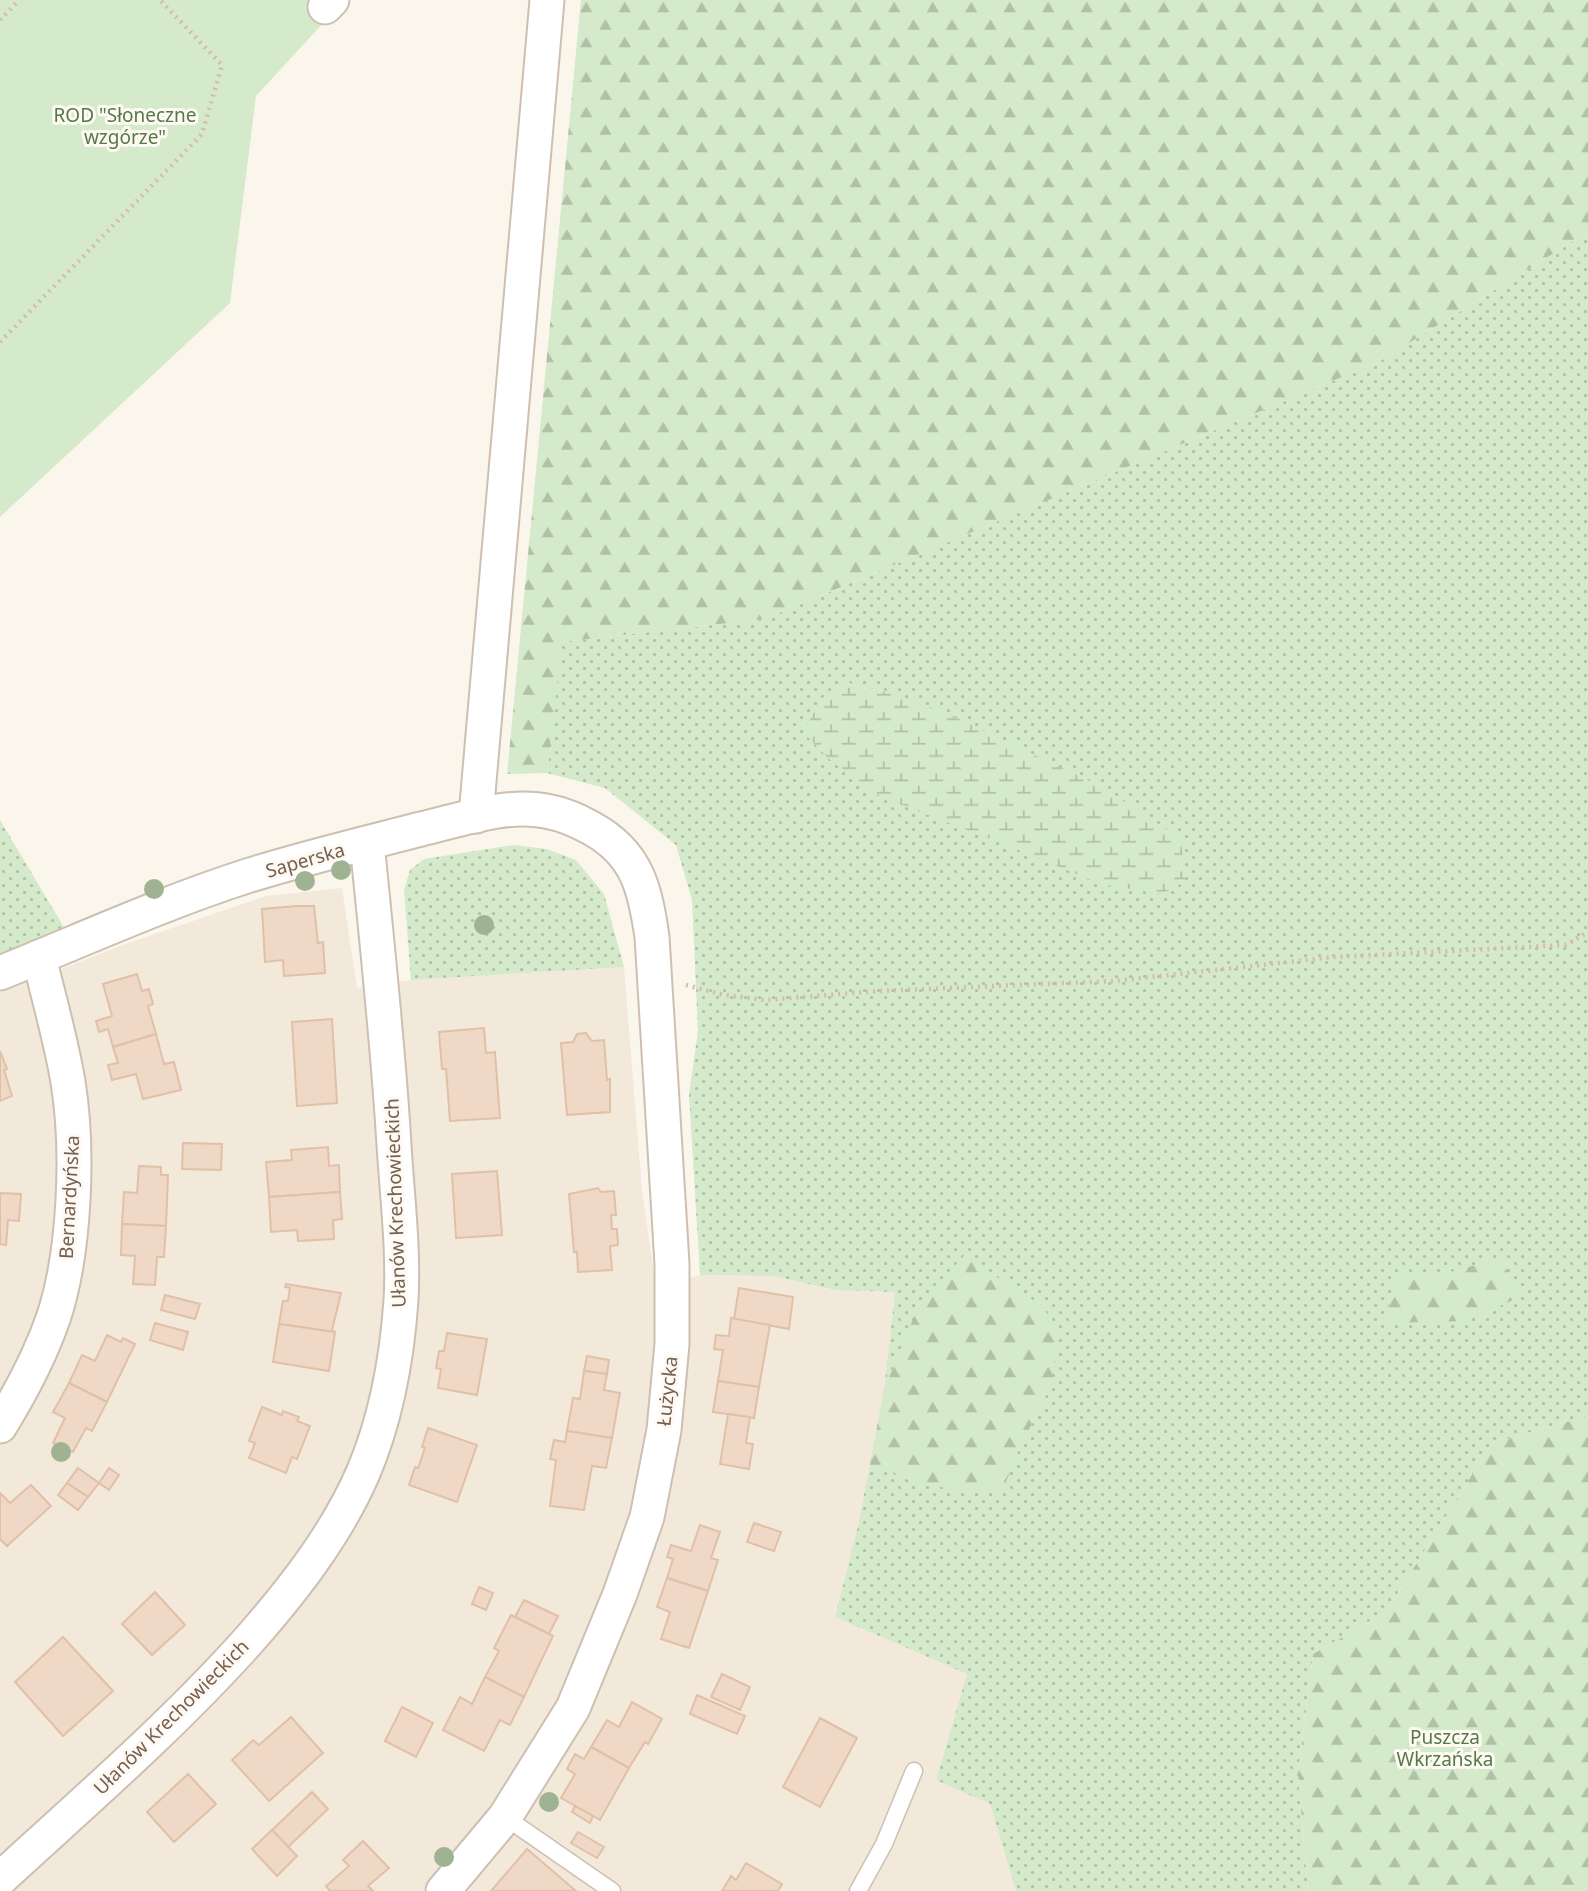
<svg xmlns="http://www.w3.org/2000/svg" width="1588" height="1891" font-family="'Noto Sans',sans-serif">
  <defs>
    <pattern id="grass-dots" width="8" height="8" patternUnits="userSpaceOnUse" patternTransform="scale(1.75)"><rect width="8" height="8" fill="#d5e9cb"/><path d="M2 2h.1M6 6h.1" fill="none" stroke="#b1c0a7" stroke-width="1.8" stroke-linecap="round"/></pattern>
    <pattern id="forest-firs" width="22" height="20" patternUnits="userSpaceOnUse" patternTransform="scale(1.75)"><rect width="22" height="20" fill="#d5e9cb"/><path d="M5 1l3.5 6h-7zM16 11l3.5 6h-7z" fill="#b1c0a7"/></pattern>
    <pattern id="wetland-marsh" width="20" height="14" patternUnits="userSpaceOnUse" patternTransform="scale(1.75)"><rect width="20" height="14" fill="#d5e9cb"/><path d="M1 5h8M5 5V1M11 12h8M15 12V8" fill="none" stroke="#b1c0a7"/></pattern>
  </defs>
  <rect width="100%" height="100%" fill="#fbf6ec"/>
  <polygon fill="#f3e9db" points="342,888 357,988 411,980 624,967 642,1190 656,1286 700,1275 773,1276 835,1290 895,1292 884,1390 858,1526 835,1617 967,1674 936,1780 990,1803 1016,1891 0,1891 0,993 125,944 266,896"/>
  <g fill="url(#grass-dots)">
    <polygon points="1588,232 1588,1416 1492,1443 1386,1612 1313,1654 1298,1774 1308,1891 1016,1891 990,1804 936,1780 967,1674 835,1617 858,1526 884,1390 895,1292 835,1290 773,1276 700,1275 689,1094 698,1031 692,900 676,845 605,788 547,773 561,642 765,619 1380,361"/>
    <polygon points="0,820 65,929 0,955"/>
    <polygon points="514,845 547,849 576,860 604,894 624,967 411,980 404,890 410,870 424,859"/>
  </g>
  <g fill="url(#forest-firs)">
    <polygon points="581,0 1588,0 1588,232 1380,361 765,619 562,642 547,773 507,774"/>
    <polygon points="964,1256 1041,1305 1059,1330 1051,1386 1020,1447 1003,1489 960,1491 911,1481 870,1465 884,1390 920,1302"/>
    <polygon points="1501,1258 1520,1297 1466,1321 1386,1323 1394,1275 1443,1274"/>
    <polygon points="1588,1416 1588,1891 1308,1891 1298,1774 1313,1654 1386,1612 1492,1443"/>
  </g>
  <polygon fill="url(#wetland-marsh)" points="846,682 897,695 949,714 1104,788 1181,839 1185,882 1161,894 1100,884 1004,844 881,797 829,759 803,732 822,698"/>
  <polygon fill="#d5e9cb" points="0,0 308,0 326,20 256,96 230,303 0,517"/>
  <g fill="#efd8c6" stroke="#e0c0a7" stroke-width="2">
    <polygon points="297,906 314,906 318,943 323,942 325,973 284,976 283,960 265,962 262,909"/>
    <polygon points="137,974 142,991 149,989 153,1004 148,1006 156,1034 113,1047 108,1029 99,1032 96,1021 112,1016 103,984"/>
    <polygon points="332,1019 337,1103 297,1106 292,1022"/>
    <polygon points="484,1028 486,1053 495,1052 500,1118 450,1121 446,1069 442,1069 439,1032"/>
    <polygon points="586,1033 592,1041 604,1040 607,1080 610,1079 610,1112 567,1115 561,1043 573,1042 577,1034"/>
    <polygon points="156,1034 164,1064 174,1062 181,1090 143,1099 136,1074 112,1080 108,1065 118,1063 113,1047"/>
    <polygon points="0,1051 7,1069 4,1070 12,1096 0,1101"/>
    <polygon points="183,1143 222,1144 221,1170 182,1169"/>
    <polygon points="328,1147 329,1166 339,1165 340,1192 269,1197 266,1162 292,1160 291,1150"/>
    <polygon points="139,1166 161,1167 161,1175 168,1175 166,1226 122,1224 124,1192 137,1193"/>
    <polygon points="497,1171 502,1235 456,1238 452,1174"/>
    <polygon points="598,1188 601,1192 614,1191 616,1215 611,1215 612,1229 617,1229 618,1245 610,1246 612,1270 578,1272 577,1252 574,1252 569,1194"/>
    <polygon points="340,1192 342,1219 333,1220 334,1239 298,1241 297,1230 271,1232 269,1197"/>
    <polygon points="0,1193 21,1194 19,1221 8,1220 6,1245 0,1244"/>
    <polygon points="122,1224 166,1226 164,1257 157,1257 155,1285 133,1284 135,1256 121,1255"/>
    <polygon points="286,1284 341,1293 332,1330 335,1332 279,1324 283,1301 288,1301 290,1288 285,1287"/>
    <polygon points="739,1288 793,1297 789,1329 734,1319"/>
    <polygon points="165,1295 200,1304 195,1319 161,1310"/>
    <polygon points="731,1318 770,1325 759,1387 718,1381 723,1350 714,1349 716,1335 729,1336"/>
    <polygon points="155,1323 188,1332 183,1350 150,1340"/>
    <polygon points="279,1324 335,1332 329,1371 273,1362"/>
    <polygon points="447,1333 487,1339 477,1395 438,1388 441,1369 436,1368 439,1351 444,1351"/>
    <polygon points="107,1335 121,1342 123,1338 135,1344 107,1402 69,1383 82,1355 95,1361"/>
    <polygon points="587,1356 609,1360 607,1374 584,1371"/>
    <polygon points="584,1371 607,1374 604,1390 620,1393 612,1438 567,1431 573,1398 580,1399"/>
    <polygon points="718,1381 759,1387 754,1418 713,1412"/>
    <polygon points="69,1383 107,1402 92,1431 86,1428 73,1452 53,1443 65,1418 53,1412"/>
    <polygon points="262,1407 282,1415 283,1411 299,1417 297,1421 310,1426 297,1459 292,1457 286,1473 249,1458 255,1443 249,1441"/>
    <polygon points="728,1414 750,1417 746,1443 753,1444 749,1469 720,1464"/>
    <polygon points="428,1428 477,1445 457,1502 409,1485 415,1467 418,1468 425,1448 422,1447"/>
    <polygon points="567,1431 612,1438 606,1468 592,1466 584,1510 550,1506 556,1460 550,1459 554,1440 565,1442"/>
    <polygon points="78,1468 99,1483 88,1497 67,1483"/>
    <polygon points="109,1468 119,1475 109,1490 99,1483"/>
    <polygon points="67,1483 88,1497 78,1510 58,1495"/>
    <polygon points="31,1485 51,1506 7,1546 0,1539 0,1493 10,1503"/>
    <polygon points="754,1523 781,1532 774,1551 747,1542"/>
    <polygon points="700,1525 720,1532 711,1558 718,1560 708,1591 667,1578 673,1559 667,1557 671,1545 691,1551"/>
    <polygon points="667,1578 708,1591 689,1648 661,1639 670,1612 657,1607"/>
    <polygon points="479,1587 493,1593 486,1610 472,1604"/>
    <polygon points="155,1592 185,1625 152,1655 122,1624"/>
    <polygon points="524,1600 558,1616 549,1634 515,1617"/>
    <polygon points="511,1615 553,1636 524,1697 485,1677 499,1651 494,1648"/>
    <polygon points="63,1637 113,1691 63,1736 15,1682"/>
    <polygon points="722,1674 750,1687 740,1710 711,1697"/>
    <polygon points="485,1677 524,1697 510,1725 500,1720 484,1751 443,1730 460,1697 472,1704"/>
    <polygon points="697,1695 745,1716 737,1734 690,1714"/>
    <polygon points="632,1702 662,1719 648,1744 645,1742 629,1768 591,1747 607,1720 619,1727"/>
    <polygon points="402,1707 433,1723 416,1757 385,1741"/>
    <polygon points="291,1717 323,1753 269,1801 232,1760 253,1740 259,1745"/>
    <polygon points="820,1718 857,1738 820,1807 783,1787"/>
    <polygon points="591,1747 629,1768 600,1820 561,1798 575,1774 567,1769 575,1754 584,1759"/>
    <polygon points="188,1774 216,1804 174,1842 147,1812"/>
    <polygon points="312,1792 328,1809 288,1847 272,1830"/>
    <polygon points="575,1806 593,1816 590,1823 572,1812"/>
    <polygon points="272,1830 297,1856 277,1876 252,1849"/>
    <polygon points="578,1832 604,1847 597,1858 571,1843"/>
    <polygon points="363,1841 389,1868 368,1886 373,1891 330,1891 326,1886 349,1866 343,1860"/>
    <polygon points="527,1849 576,1891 491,1891"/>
    <polygon points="746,1863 782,1884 778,1891 722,1891 731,1876 736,1880"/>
  </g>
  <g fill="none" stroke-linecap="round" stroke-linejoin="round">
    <g stroke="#cdbfb2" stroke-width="19">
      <g id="lane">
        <polyline points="505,1817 612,1891"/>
        <polyline points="858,1891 884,1844 914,1771"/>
      </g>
    </g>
    <g stroke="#cdbfb2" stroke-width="37">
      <g id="street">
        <polyline points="325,7 332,0"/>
        <polyline points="476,816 547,0"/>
        <path d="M 0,973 C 82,940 163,903 247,876 C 304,858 363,844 421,829 C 460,820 506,803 546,811 C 562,814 577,820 591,828 C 637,853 645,888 652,937 L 672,1264 L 672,1344 L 664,1430 L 647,1517 L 620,1594 L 573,1708 L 505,1817 L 443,1891"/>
        <path d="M 0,1426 C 21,1392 41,1354 54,1316 C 75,1251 79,1150 68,1082 C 61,1040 49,999 39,957"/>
        <path d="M 0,1879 C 85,1801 172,1726 249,1640 C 293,1590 336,1535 363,1473 C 386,1419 397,1359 401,1300 C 404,1250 397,1195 394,1145 C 388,1044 377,943 367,843"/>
      </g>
    </g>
    <g stroke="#d4bca8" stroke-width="4.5" stroke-dasharray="2 5" stroke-linecap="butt">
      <polyline points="0,20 19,0"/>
      <polyline points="0,342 202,134 222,65 160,0"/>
      <polyline points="686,985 724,995 765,1000 878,991 1114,981 1334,957 1566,945 1588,932"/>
    </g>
    <use href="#lane" stroke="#fff" stroke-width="16"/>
    <use href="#street" stroke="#fff" stroke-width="33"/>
  </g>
  <g fill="#9fb292">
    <circle cx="341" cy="870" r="10"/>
    <circle cx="305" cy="881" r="10"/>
    <circle cx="154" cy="889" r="10"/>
    <circle cx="484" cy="925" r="10"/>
    <circle cx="61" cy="1452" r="10"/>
    <circle cx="549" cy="1802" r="10"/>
    <circle cx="444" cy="1857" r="10"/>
  </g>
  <g text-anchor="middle" stroke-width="6" stroke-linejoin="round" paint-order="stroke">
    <g font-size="19" fill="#547a49" stroke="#fefaf3">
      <text x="125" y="122">ROD "Słoneczne<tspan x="125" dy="22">wzgórze"</tspan></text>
      <text x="1445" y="1744">Puszcza<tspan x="1445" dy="22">Wkrzańska</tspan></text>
    </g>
    <g font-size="19" fill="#756050" stroke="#fefaf3">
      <text transform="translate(305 860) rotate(-16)" y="7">Saperska</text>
      <text transform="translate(69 1197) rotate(-87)" y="7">Bernardyńska</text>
      <text transform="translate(395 1203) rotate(-92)" y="7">Ułanów Krechowieckich</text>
      <text transform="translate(667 1391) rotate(-84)" y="7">Łużycka</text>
      <text transform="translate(171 1717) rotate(-45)" y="7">Ułanów Krechowieckich</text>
    </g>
  </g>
</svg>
